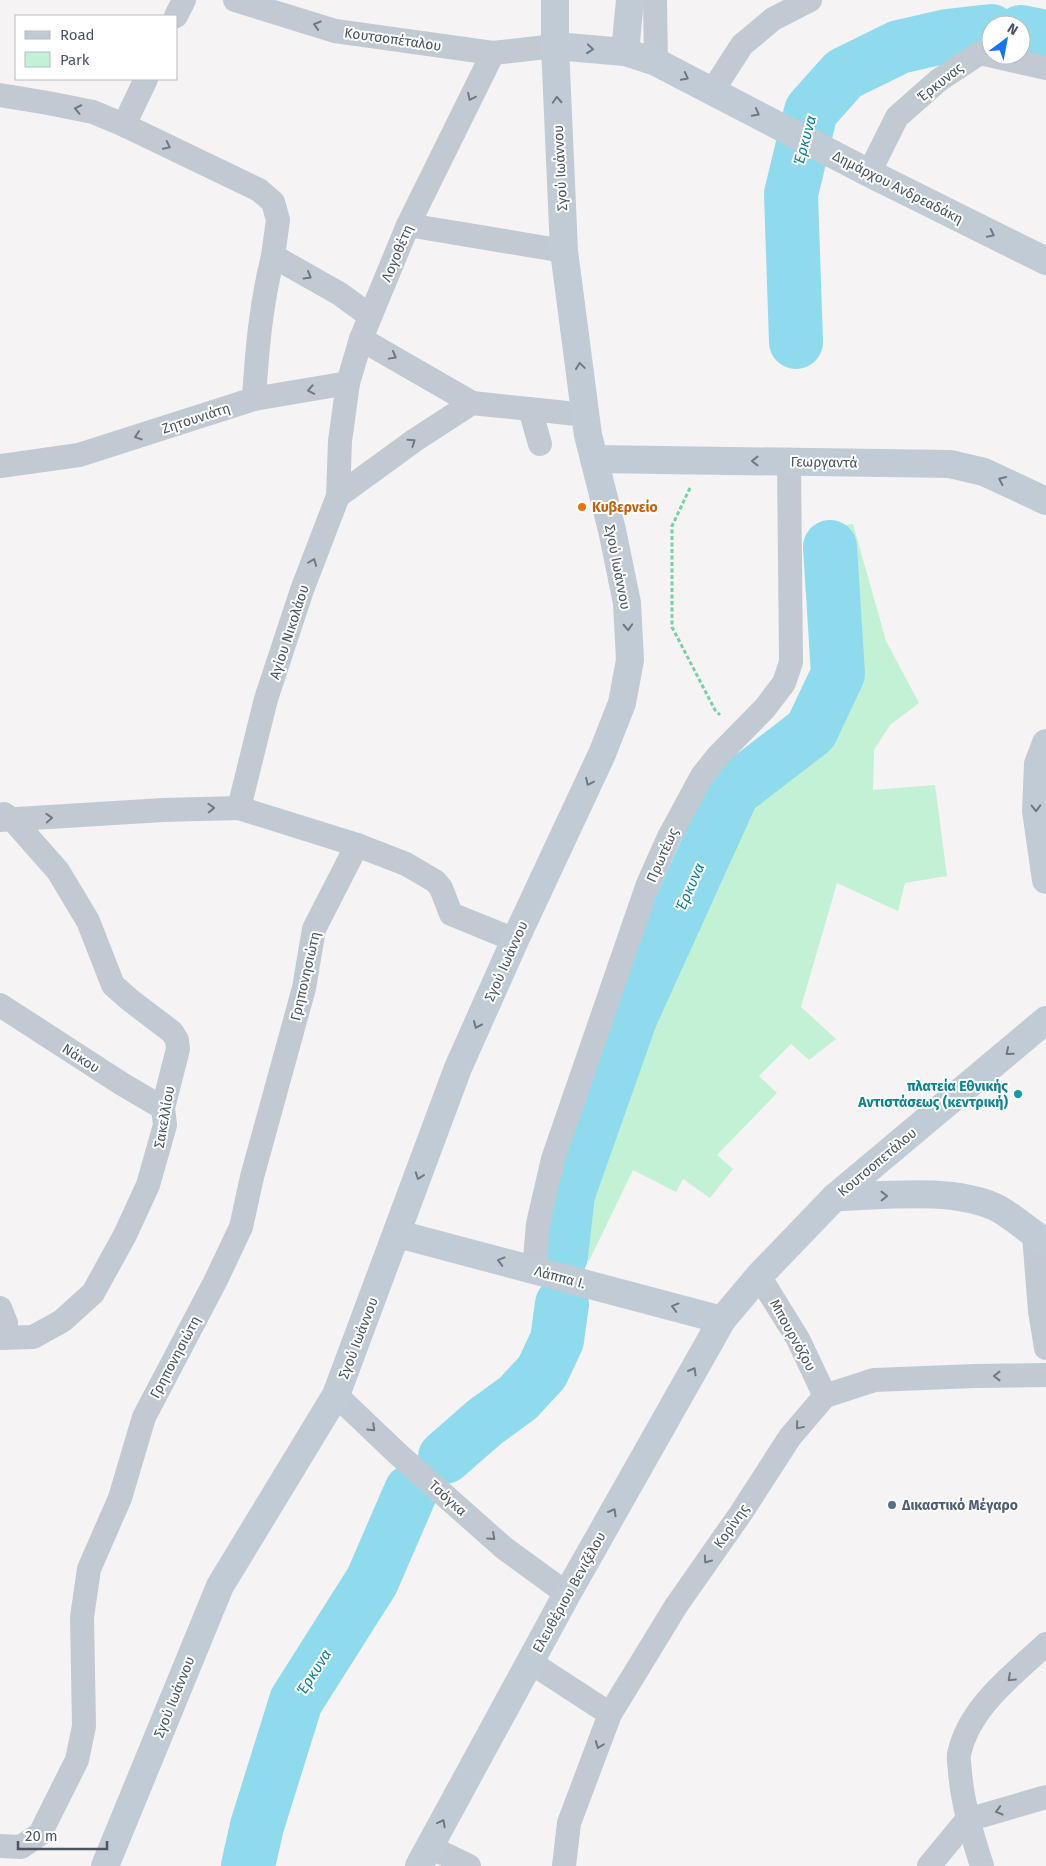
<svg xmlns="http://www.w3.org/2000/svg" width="1046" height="1866" font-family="'Fira Sans',sans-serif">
  <rect width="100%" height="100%" fill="#f5f3f3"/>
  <polygon fill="#c3f1d5" points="853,524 886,641 919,703 890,725 874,750 873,790 935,785 947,876 905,883 898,911 837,883 801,1007 836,1039 809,1060 791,1044 759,1076 777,1093 717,1155 733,1169 710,1198 683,1179 676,1192 633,1170 589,1261 575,1255 580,1214 617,1082 638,1023 740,796 818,733 844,676 832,527"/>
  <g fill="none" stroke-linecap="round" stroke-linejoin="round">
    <g stroke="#90daee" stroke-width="54">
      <polyline points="1021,32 1046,37"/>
      <polyline points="796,342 791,194 811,111 844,74 899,47 947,36 991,31"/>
      <polyline points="561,1256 568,1194 631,1016 733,791 811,731 838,674 830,547"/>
      <polyline points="445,1457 485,1422 518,1398 542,1372 557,1340 562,1304"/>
      <polyline points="248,1866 257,1826 296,1701 372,1581 411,1491"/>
    </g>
    <polyline stroke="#7ad0a6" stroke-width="3" stroke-dasharray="4 2.5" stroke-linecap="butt" points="690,488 672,526 672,627 715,710 720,715"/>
    <g stroke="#c1cad2" stroke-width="24">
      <polyline points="235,0 335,31 493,53 555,46"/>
      <polyline points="655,0 656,62"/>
      <polyline points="176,16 184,0"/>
      <polyline points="713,90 742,45 773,19 810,0"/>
      <polyline points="0,95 48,103 93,112 124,125 259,190 273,202 278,220 273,256 340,294 370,316"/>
      <polyline points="124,125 146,79"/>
      <polyline points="869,173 897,117 939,80 980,53 1046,68"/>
      <polyline points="408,225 564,251"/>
      <path d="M 254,399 C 257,349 261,304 273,256"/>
      <polyline points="472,403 361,339 408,225 493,53"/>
      <polyline points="530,409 540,444"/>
      <polyline points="0,466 79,455 254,399 348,383 361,339"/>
      <polyline points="338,496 340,441 348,383"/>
      <polyline points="239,808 357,845 406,864 435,881 441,888 451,914 515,940"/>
      <polyline points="0,820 163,810 239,808 266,699 302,590 338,496 415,440 472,403 586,415"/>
      <polyline points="0,1005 122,1084 163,1108"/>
      <polyline points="1034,1235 1040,1311 1046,1348"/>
      <polyline points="534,1270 538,1224 553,1159 648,884 669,837 702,776 717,757 765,708 784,683 791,662 789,461"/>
      <polyline points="759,1276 798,1339 825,1396"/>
      <polyline points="0,1308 6,1323 3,1338"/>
      <polyline points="0,1338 33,1337 62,1321 93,1293 125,1235 148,1185 165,1125 163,1108 178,1049 177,1040 172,1032 130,1000 113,985 88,921 58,871 13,820 4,814"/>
      <polyline points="336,1395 399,1455 504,1548 567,1594"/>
      <polyline points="530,1662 610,1714"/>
      <polyline points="0,1846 21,1847 40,1834 77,1760 84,1726 82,1617 89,1569 120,1498 144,1417 216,1280 241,1227 252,1177 304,988 314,929 357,845"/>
      <polyline points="430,1847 469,1866"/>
      <polyline points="564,1866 569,1823 610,1714 676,1606 741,1513 790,1437 825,1396 874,1380 975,1376 1046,1375"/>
      <polyline points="929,1866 967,1820 1046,1797"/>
      <path d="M 982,1866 C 972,1835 963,1805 960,1773 C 960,1767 958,1760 959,1754 C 969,1707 1013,1675 1046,1644"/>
    </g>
    <g stroke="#c1cbd6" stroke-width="28">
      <polyline points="555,46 625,52 656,62 869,173 1046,261"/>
      <polyline points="625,52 630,0"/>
      <polyline points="594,459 950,464 984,472 1046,501"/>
      <polyline points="1046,743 1038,764 1036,811 1046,880"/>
      <path d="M 835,1197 C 884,1196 950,1187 995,1207 C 1012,1215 1029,1232 1046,1242"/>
      <polyline points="398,1234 722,1320"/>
      <polyline points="105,1866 220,1586 336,1395 458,1068 515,940 602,754 622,703 630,660 627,603 612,530 588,435 564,251 555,46 555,0"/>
      <polyline points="419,1866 567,1594 722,1320 759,1276 835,1197 1046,1020"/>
    </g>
  </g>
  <defs><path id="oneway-chevron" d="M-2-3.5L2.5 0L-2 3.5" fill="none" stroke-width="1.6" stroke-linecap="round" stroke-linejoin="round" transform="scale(1.25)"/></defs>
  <g stroke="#6e7983">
    <use href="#oneway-chevron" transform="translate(317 25) rotate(-163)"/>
    <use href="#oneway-chevron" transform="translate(471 97) rotate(116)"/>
    <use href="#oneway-chevron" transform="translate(78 109) rotate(-168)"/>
    <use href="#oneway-chevron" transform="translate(167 146) rotate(26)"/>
    <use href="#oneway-chevron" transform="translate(308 276) rotate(30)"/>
    <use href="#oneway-chevron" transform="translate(393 356) rotate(29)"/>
    <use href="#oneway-chevron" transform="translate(311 390) rotate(169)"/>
    <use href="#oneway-chevron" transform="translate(138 436) rotate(162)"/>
    <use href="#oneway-chevron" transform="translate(412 442) rotate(-35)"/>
    <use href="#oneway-chevron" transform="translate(313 562) rotate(-69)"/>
    <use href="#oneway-chevron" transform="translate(211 808) rotate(-2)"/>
    <use href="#oneway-chevron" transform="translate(49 818) rotate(-3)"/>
    <use href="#oneway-chevron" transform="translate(997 1376) rotate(180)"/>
    <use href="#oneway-chevron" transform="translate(799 1426) rotate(130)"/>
    <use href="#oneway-chevron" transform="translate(372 1428) rotate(44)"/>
    <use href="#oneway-chevron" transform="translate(492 1537) rotate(42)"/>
    <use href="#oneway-chevron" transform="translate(707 1560) rotate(125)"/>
    <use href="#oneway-chevron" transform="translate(1011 1678) rotate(137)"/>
    <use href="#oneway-chevron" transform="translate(599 1745) rotate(111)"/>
    <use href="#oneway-chevron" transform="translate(999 1811) rotate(164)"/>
  </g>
  <g stroke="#6e7984">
    <use href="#oneway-chevron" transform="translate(590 49) rotate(5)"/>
    <use href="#oneway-chevron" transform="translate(685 77) rotate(27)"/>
    <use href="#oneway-chevron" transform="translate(557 100) rotate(-93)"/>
    <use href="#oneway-chevron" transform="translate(756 113) rotate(28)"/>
    <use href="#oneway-chevron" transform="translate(991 234) rotate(26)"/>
    <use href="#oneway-chevron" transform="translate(580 366) rotate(-98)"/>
    <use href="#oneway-chevron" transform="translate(755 461) rotate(-180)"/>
    <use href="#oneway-chevron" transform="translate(1002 480) rotate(-155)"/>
    <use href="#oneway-chevron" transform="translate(628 627) rotate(87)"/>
    <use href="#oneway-chevron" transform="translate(589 782) rotate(115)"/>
    <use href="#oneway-chevron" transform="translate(1036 808) rotate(89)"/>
    <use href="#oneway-chevron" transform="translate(477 1025) rotate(114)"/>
    <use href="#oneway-chevron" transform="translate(1009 1052) rotate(140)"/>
    <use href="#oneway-chevron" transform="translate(419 1176) rotate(110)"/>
    <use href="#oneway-chevron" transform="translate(884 1196) rotate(-1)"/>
    <use href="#oneway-chevron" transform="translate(501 1261) rotate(-165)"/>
    <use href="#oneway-chevron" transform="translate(675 1307) rotate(-165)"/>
    <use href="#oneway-chevron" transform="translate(693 1371) rotate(-60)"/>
    <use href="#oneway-chevron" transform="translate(613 1512) rotate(-60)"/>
    <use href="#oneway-chevron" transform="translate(442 1823) rotate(-62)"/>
  </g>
  <circle fill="#e8710a" stroke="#fff" stroke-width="2" cx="582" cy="507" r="5"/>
  <circle fill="#0f9aa8" stroke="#fff" stroke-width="2" cx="1018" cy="1094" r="5"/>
  <circle fill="#5c6f8a" stroke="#fff" stroke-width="2" cx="892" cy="1505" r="5"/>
  <g text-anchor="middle" stroke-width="4" stroke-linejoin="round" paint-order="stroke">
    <g font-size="14" fill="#4a5661" stroke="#fff">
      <text transform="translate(393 39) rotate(8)" y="5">Κουτσοπέταλου</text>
      <text transform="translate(940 82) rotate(-38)" y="5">Έρκυνας</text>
      <text transform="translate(560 168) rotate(-93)" y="5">Σγού Ιωάννου</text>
      <text transform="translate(898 187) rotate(27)" y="5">Δημάρχου Ανδρεαδάκη</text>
      <text transform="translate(397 253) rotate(-67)" y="5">Λογοθέτη</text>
      <text transform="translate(196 418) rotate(-18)" y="5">Ζητουνιάτη</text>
      <text transform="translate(824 462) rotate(1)" y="5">Γεωργαντά</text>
      <text transform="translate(618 567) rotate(79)" y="5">Σγού Ιωάννου</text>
      <text transform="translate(289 632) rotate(-72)" y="5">Αγίου Νικολάου</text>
      <text transform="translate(662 855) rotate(-66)" y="5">Πρωτέως</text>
      <text transform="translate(506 961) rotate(-66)" y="5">Σγού Ιωάννου</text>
      <text transform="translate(305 976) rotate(-77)" y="5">Γρηπονησιώτη</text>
      <text transform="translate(81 1058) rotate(33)" y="5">Νάκου</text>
      <text transform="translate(164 1117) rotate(-80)" y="5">Σακελλίου</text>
      <text transform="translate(877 1162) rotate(-40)" y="5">Κουτσοπετάλου</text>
      <text transform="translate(560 1277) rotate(15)" y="5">Λάππα Ι.</text>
      <text transform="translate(793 1335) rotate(61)" y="5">Μπουρνόζου</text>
      <text transform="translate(358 1338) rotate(-69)" y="5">Σγού Ιωάννου</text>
      <text transform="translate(175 1357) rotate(-62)" y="5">Γρηπονησιώτη</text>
      <text transform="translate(448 1498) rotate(42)" y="5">Τσόγκα</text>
      <text transform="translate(731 1526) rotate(-55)" y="5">Κορίνης</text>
      <text transform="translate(569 1592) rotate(-61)" y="5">Ελευθέριου Βενιζέλου</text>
      <text transform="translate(174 1697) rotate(-68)" y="5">Σγού Ιωάννου</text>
    </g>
    <g font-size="14" font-weight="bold" fill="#c56008" stroke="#fff" text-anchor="start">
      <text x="592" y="512">Κυβερνείο</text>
    </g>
    <g font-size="14" font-weight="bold" fill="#0d838f" stroke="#fff" text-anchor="end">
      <text x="1008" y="1091">πλατεία Εθνικής<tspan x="1008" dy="16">Αντιστάσεως (κεντρική)</tspan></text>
    </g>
    <g font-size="14" font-weight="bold" fill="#4e5e75" stroke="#fff" text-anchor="start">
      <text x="902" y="1510">Δικαστικό Μέγαρο</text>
    </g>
    <g font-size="15" font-style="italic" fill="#0c7c9b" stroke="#fff">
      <text transform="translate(805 140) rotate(-75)" y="5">Έρκυνα</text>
      <text transform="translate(690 887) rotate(-66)" y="5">Έρκυνα</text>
      <text transform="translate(314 1672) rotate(-57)" y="5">Έρκυνα</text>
    </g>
  </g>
  <rect x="15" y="15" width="162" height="65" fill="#ffffff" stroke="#b7bbc0"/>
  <rect x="25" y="31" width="25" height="8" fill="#c1cbd6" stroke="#b7bbc0"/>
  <text x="60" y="40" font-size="15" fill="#4a5661">Road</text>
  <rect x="25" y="52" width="25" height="15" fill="#c3f1d5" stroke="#b7bbc0"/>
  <text x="60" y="65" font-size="15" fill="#4a5661">Park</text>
  <g transform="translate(1006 40) rotate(32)"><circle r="24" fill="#ffffff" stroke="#b7bbc0"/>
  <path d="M0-4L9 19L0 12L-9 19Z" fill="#1a73e8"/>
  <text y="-8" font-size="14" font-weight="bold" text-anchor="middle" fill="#4a5661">N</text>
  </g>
  <path d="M18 1841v8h89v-8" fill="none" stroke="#4a5661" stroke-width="2.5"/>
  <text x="25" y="1841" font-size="15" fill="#4a5661" stroke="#ffffff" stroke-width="4" paint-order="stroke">20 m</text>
</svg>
